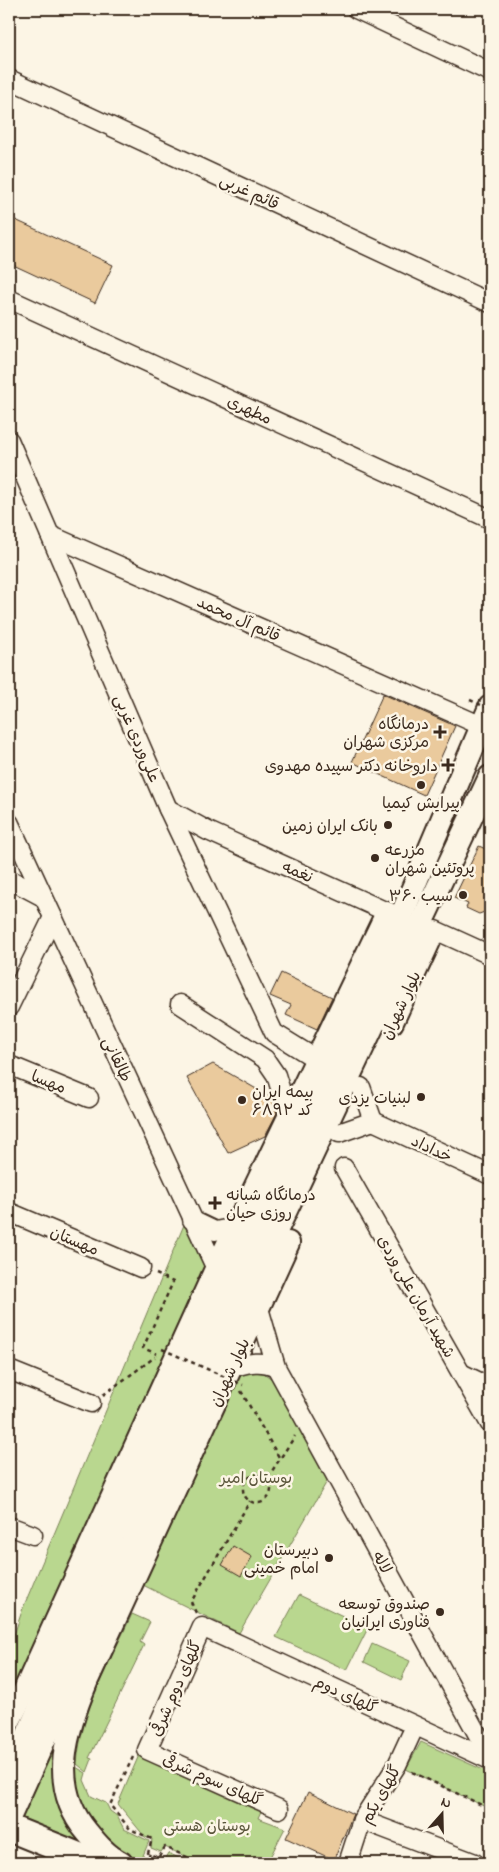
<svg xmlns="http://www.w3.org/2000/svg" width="499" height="1872" font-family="'Indie Flower','Playpen Sans Arabic',sans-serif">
  <rect width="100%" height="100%" fill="#fcf5e5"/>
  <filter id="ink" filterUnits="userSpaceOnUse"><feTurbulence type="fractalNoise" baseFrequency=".02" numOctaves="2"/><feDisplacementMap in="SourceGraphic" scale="10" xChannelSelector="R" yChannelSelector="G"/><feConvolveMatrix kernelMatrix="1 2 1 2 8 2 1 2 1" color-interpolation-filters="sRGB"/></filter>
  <g filter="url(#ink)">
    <g fill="#b9d78f" stroke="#7a8056">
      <polygon points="186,1220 204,1257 207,1275 9,1712 9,1650 23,1608"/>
      <polygon points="258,1369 276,1382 329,1478 239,1633 137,1582 234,1375"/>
      <polygon points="299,1595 368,1628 347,1670 276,1637"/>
      <path d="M 132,1614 L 150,1622 L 140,1642 L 144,1645 L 89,1758 L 92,1759 L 87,1772 L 77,1764 C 81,1711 110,1662 132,1614 Z"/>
      <polygon points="372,1644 410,1661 401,1680 364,1662"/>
      <polygon points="60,1720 59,1749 98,1854 19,1825"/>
      <polygon points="421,1742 490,1773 490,1809 406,1769"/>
      <polygon points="139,1755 260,1807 261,1811 258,1818 285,1828 267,1863 200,1863 165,1847 161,1852 151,1848 152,1839 145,1837 118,1804"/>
      <polygon points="69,1763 86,1773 84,1780 91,1796 106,1803 110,1811 117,1816 124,1829 149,1841 140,1863 127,1863 86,1826"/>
      <polygon points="168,1853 190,1863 162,1863"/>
    </g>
    <g fill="#eaca9d" stroke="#3b2a1e">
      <polygon points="9,217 113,265 95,303 9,263"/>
      <polygon points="383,694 455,726 424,795 352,762"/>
      <polygon points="479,846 490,851 490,910 479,914 466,908 468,904 454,898"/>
      <polygon points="281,973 332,997 317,1029 286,1015 291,1005 270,996"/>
      <polygon points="213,1064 272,1098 277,1113 265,1136 228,1153 187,1078"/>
      <polygon points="233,1546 252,1557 241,1576 222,1565"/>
      <polygon points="308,1792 353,1814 334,1860 286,1838"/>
    </g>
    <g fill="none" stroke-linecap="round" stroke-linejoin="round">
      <g stroke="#3b2a1e" stroke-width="21">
        <g id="minor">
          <polyline points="356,9 490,72"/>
          <polyline points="9,79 490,303"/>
          <polyline points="9,299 490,519"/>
          <polyline points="9,440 168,809 274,1033 316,1059"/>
          <polyline points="50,535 482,726"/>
          <polyline points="168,809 208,831 387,912"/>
          <polyline points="9,822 216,1269"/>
          <polyline points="9,879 43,897"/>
          <polyline points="435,930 490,955"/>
          <polyline points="180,1004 265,1059 276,1075 289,1117"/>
          <polyline points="9,1007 53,917"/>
          <polyline points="9,1065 89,1098"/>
          <polyline points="373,1121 490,1175"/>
          <polyline points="339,1133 373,1121 361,1087"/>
          <polyline points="344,1168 490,1424"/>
          <polyline points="9,1212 141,1268"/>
          <polyline points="192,1220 215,1231 236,1227"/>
          <polyline points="259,1308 276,1367 490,1757"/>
          <path d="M 230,1368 C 246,1364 260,1359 276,1367"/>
          <polyline points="9,1370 91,1403"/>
          <polyline points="461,1373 490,1387"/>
          <polyline points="9,1526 33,1535"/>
          <polyline points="279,1809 147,1750 202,1627 490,1760"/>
          <polyline points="362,1820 475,1863"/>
          <polyline points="348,1863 362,1820 397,1765 415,1726"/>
        </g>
      </g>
      <g stroke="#3b2a1e" stroke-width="26">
        <g id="major">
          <polyline points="392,1022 431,937"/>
          <polyline points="9,1721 24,1692 216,1269 387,913"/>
          <polyline points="9,1776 194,1364 385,954 490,707"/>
          <polyline points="9,1818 213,1365 490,777"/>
          <path d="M 121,1863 C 107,1856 97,1844 87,1832 C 48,1786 66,1730 87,1680 L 288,1243"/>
        </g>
      </g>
      <g stroke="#3b2a1e" stroke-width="30">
        <polyline id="highway" points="9,1828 96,1863"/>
      </g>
      <g stroke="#3b2a1e" stroke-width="2.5" stroke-dasharray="4 4" stroke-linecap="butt">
        <polyline points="156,1274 173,1282 143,1348 157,1354"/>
        <polyline points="241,1391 280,1459"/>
        <polyline points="103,1395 155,1357"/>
        <circle cx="257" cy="1489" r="14"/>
        <polyline points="268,1477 295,1436"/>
        <polyline points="196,1613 191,1602 250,1501"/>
        <polyline points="133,1757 110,1805 130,1829 152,1839 148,1853 158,1858 165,1847 200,1863"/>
        <polyline points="412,1772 490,1809"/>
        <polyline points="145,1863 150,1854"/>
      </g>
      <use href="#minor" stroke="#fcf5e5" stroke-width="18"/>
      <use href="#major" stroke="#fcf5e5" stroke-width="22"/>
      <use href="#highway" stroke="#fcf5e5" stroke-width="26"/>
      <g stroke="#3b2a1e" stroke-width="2.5" stroke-dasharray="4 4" stroke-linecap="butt">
        <polyline points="470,700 490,709"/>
        <polyline points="162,1349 243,1385"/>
      </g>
    </g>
  </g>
  <g fill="#3b2a1e" stroke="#fcf5e5" stroke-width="2">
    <path d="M437.5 724.5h5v5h5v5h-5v5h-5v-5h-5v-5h5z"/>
    <path d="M445.5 757.5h5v5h5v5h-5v5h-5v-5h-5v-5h5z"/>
    <circle cx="421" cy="785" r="5"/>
    <circle cx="388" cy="825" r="5"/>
    <circle cx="375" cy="858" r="5"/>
    <circle cx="463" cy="895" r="5"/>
    <circle cx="421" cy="1097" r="5"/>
    <circle cx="242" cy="1100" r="5"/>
    <path d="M212.5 1195.5h5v5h5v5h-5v5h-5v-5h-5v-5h5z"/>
    <circle cx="329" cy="1558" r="5"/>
    <circle cx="440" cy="1612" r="5"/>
  </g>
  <g text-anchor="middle" stroke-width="5" stroke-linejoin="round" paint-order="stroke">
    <g font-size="16" fill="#3b2a1e" stroke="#fcf5e5">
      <text transform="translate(250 191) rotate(25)" y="6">قائم غربی</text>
      <text transform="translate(250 409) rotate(25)" y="6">مطهری</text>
      <text transform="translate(239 618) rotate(24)" y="6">قائم آل محمد</text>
      <text transform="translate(138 738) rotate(67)" y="6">علی‌وردی غربی</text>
      <text transform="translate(298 871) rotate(24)" y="6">نغمه</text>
      <text transform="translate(400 1005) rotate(-65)" y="6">بلوار شهران</text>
      <text transform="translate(118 1059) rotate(65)" y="6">طالقانی</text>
      <text transform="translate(49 1081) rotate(22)" y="6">مهسا</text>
      <text transform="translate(432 1148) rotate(25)" y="6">خداداد</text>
      <text transform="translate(75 1240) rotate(23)" y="6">مهستان</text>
      <text transform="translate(417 1296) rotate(60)" y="6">شهید آرمان علی وردی</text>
      <text transform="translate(229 1372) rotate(-65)" y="6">بلوار شهران</text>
      <text transform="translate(383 1562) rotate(61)" y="6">لاله</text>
      <text transform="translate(175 1688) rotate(-66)" y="6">گلهای دوم شرقی</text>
      <text transform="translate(346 1694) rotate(25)" y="6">گلهای دوم</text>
      <text transform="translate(213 1779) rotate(24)" y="6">گلهای سوم شرقی</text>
      <text transform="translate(380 1794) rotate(-60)" y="6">گلهای یکم</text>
    </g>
    <g font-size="16" fill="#3b2a1e" stroke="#fcf5e5" text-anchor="end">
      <text x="429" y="729">درمانگاه<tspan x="429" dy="18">مرکزی شهران</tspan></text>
      <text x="438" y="771">داروخانه دکتر سپیده مهدوی</text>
      <text x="421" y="808" text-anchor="middle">پیرایش کیمیا</text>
      <text x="378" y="831">بانک ایران زمین</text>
      <text x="385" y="855" text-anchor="start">مزرعه<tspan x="385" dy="18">پروتئین شهران</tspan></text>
      <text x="453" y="901">سیب ۳۶۰</text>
      <text x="252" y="1097" text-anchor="start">بیمه ایران<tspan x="252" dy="18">کد ۶۸۹۲</tspan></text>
      <text x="411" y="1103">لبنیات یزدی</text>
      <text x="226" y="1200" text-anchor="start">درمانگاه شبانه<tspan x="226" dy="18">روزی حیان</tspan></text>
      <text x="319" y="1555">دبیرستان<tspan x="319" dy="18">امام خمینی</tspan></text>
      <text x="430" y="1609">صندوق توسعه<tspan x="430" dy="18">فناوری ایرانیان</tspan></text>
    </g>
    <g font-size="16" fill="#5a553a" stroke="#fcf5e5">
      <text x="256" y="1483">بوستان امیر</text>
      <text x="207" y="1831">بوستان هستی</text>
    </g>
  </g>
  <rect width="499" height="1872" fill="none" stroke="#fcf5e5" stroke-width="30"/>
  <rect x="15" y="15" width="469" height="1842" fill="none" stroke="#3b2a1e" stroke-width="2" filter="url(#ink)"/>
  <g transform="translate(442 1814) rotate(20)" stroke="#fcf5e5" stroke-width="4" paint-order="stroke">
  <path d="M0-4L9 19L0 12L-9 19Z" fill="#3b2a1e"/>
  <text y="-8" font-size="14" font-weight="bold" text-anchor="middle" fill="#3b2a1e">N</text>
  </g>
</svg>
